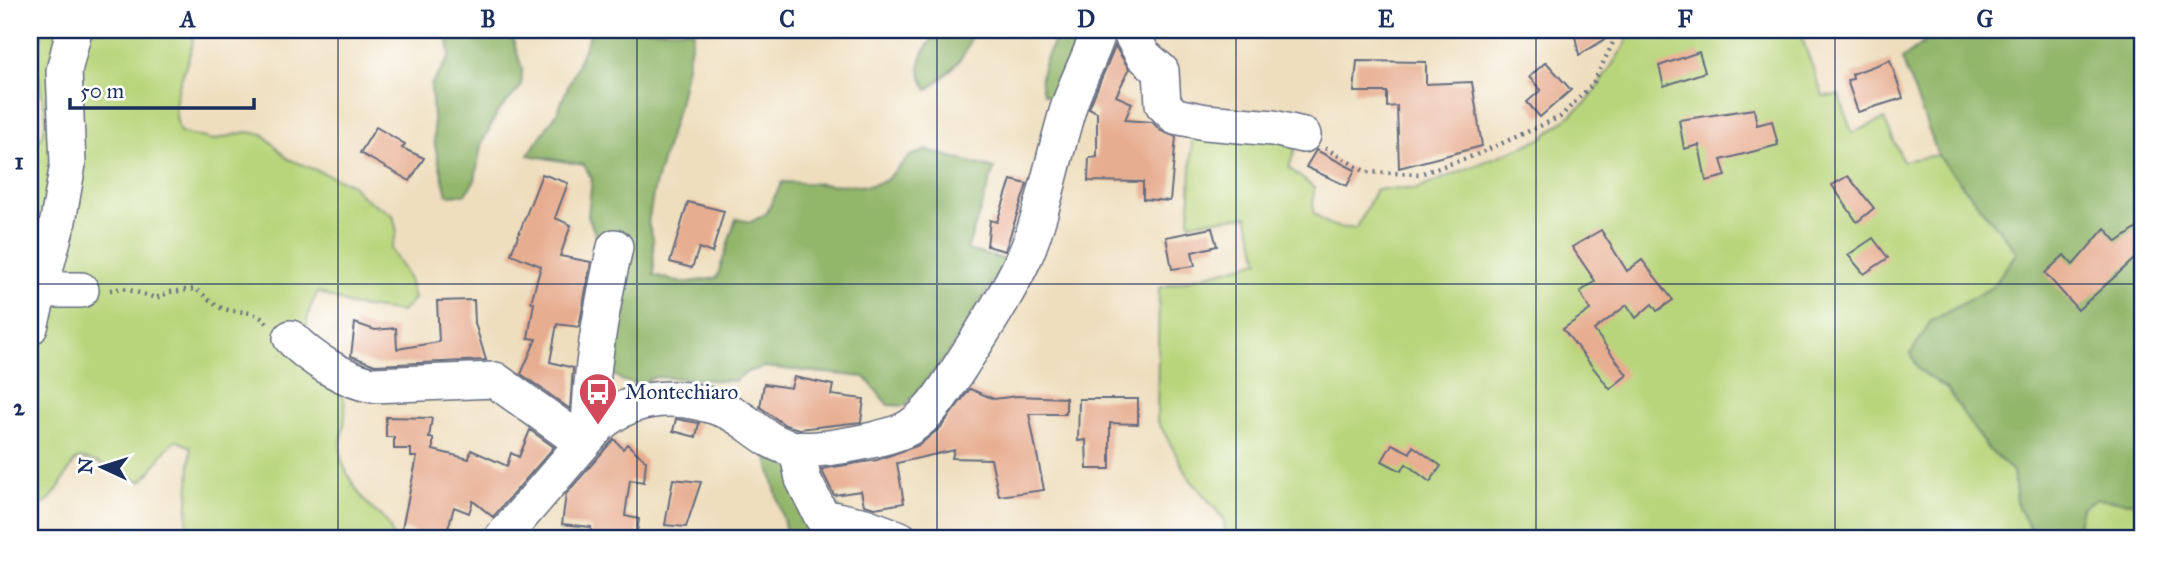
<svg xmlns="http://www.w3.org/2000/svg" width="2173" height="569" font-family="'IM FELL Great Primer',serif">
  <rect width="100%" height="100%" fill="#fff"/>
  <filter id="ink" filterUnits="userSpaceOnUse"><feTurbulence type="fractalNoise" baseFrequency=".0143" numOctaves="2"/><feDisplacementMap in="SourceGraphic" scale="14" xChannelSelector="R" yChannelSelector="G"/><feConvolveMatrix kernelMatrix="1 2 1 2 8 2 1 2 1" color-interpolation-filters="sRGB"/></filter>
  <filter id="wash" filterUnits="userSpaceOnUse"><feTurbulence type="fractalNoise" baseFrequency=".00686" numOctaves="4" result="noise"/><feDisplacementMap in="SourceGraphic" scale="28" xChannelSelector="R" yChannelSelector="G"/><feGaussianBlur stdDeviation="1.57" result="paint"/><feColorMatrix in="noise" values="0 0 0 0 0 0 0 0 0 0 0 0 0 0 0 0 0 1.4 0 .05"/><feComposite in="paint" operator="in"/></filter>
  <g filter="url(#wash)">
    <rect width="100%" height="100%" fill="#eedebd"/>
    <g fill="#b9d57b" stroke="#6a826c" stroke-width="2">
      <path d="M 37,30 L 194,30 C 193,67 165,91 180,132 L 213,140 L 246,132 L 263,134 L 288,159 L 351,184 L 363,197 L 393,215 L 397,232 L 391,249 L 409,279 L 414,299 L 402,312 L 350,305 L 318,292 C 283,349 341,356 345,407 C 347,424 337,445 342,461 C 346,473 357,492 366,502 C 378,519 387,512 393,539 L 186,539 L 191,447 L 176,440 C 158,454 158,467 141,481 C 118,476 102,460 78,458 C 60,477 59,504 30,508 L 30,165 L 34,148 L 43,134 L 46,117 L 37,68 L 42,34 Z"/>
      <path d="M 1628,30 L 1799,30 L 1823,96 L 1839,95 L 1852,133 L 1884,119 L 1903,161 L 1938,155 L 2017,252 L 1992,287 L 1930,322 L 1918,369 L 1947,389 L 1987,448 L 2013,471 L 2018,508 L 2037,539 L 1225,539 L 1224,519 L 1190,479 L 1157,420 L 1159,288 L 1259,261 L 1247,216 L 1189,223 L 1192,138 L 1269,139 L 1296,146 L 1289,168 L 1314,188 L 1313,212 C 1327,226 1337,229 1357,228 L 1376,189 L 1417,189 L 1541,139 L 1588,101 L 1626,44 Z"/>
      <polygon points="2096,499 2143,503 2143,539 2075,539 2082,507"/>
    </g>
    <g fill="#92b66b" stroke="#567264" stroke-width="2">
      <polygon points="447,30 510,30 522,69 521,87 497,113 481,145 475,180 465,194 447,195 435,146 431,85 450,57"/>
      <polygon points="592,30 694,30 680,100 654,189 648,223 653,238 654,275 682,283 717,278 736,219 751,222 766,214 782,182 868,186 885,181 910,156 927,150 994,169 967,250 1006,260 946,357 905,406 888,405 865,377 764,367 747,372 734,381 655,377 640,384 623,381 606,369 612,274 588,216 592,179 584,165 528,155 557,113"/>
      <path d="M 938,30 L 971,30 C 971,56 947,74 928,90 C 911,64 923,53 938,30 Z"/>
      <path d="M 1057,30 L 1082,30 L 1052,98 L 1044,94 C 1033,73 1053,51 1057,30 Z"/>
      <polygon points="1941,30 2143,30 2143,503 2096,499 2082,507 2075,539 2037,539 2018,508 2013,471 1987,448 1947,389 1918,369 1911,353 1930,322 1992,287 2017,252 1938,155 1902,59"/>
      <polygon points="765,451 785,461 876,539 792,539 786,531"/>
    </g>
    <g id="blocks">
      <g fill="#e7ad90">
        <polygon points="1582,30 1620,30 1579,55 1575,36"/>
        <polygon points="1115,46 1129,69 1116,96 1132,103 1125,120 1152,122 1161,131 1176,137 1170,201 1143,199 1143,182 1088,181 1089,158 1097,157 1097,112 1089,108"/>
        <polygon points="1699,52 1705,72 1664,86 1659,66"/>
        <polygon points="1890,60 1903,98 1858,112 1847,80 1853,79 1852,74"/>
        <polygon points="1357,61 1426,62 1426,84 1472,82 1482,146 1399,168 1397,106 1387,107 1387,92 1354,92"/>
        <polygon points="1546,62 1571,90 1540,117 1527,102 1541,90 1529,77"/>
        <polygon points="1754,109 1757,125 1772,121 1778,145 1721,160 1726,176 1706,181 1699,145 1684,149 1679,120"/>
        <polygon points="376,127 405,144 402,148 424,158 410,181 360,153"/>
        <polygon points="1316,150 1355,170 1347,186 1306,167"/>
        <polygon points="542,174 568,183 555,218 571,225 560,256 591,262 579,327 557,324 550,362 573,368 570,409 521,374 536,339 528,338 534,303 531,302 541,266 511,254"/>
        <polygon points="1848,176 1874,208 1857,222 1832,185"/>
        <polygon points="1011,180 1027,184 1005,251 987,246 990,220 997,222"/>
        <polygon points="688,202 724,211 712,253 699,248 692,268 670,262"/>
        <polygon points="2143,224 2143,251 2078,310 2045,273 2064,255 2073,265 2105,228 2117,242"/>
        <polygon points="1212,228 1217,246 1192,252 1195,266 1172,269 1166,237"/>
        <polygon points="1601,230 1627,271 1642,260 1673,300 1657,311 1652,304 1636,318 1627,305 1594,330 1627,375 1610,389 1563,329 1590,310 1580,292 1595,281 1572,247"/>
        <polygon points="1873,238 1888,258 1864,274 1848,255"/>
        <polygon points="474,300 475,323 486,360 375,365 351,356 355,323 375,330 396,328 397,349 439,342 437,301"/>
        <polygon points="794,377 833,385 831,395 864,399 861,422 799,429 785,425 760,407 764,384 791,388"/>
        <polygon points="970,389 994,399 1017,396 1066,398 1066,414 1029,414 1044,490 999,496 991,459 952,458 954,450 897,463 904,503 875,508 864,505 861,491 834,495 821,469 877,460 919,445 941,427"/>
        <polygon points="1079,399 1138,399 1138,424 1110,423 1110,469 1087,469 1086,440 1078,441"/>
        <polygon points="386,417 432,418 429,438 433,438 433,450 469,459 471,450 507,466 511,453 519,457 530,430 554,447 493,517 473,501 469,513 454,507 445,539 423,539 424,535 402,528 417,457 411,457 411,449 394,449 394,437 386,437"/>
        <polygon points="676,419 699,423 696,437 673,431"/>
        <polygon points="614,439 623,449 627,444 646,461 644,482 630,480 625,516 639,519 636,538 615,534 614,539 590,539 591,527 562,524 566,494"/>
        <polygon points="1392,444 1410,453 1413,446 1441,466 1430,482 1406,464 1401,471 1382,461"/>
        <polygon points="673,479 701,482 686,527 665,525"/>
      </g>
    </g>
  </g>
  <g filter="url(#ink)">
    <use href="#blocks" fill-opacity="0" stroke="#656c7f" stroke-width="2"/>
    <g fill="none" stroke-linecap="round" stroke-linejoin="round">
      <g stroke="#656c7f" stroke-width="38">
        <g id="minor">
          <polyline points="1129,30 1143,55 1161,71 1163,104 1175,116 1206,122 1273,128 1303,135"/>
          <polyline points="39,286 55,290 81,290"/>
          <polyline points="30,327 58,221 68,164 64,71 74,30"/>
          <path d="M 291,338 C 311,359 345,380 373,385 L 495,380 L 583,443"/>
          <path d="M 589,436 C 590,371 601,310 615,247"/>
          <polyline points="797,449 803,479 822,517 865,526 900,539"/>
          <path d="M 501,539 L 598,426 C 634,393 683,393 727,411 C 752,422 767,445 796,449 C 819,452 891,439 910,427 C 933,412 949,384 963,362 C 985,328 1008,293 1025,256 C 1043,214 1054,154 1068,109 C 1076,82 1091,57 1099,30"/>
        </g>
      </g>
      <g stroke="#656c7f" stroke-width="4.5" stroke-dasharray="2 5" stroke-linecap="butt">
        <polyline points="1325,148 1366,172 1420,174 1476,155 1560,117 1593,84 1619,30"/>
        <path d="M 110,290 L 123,288 L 156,298 L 170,292 L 195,289 C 204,294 211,303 219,307 C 237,315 252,307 267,323"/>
      </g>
      <use href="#minor" stroke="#fff" stroke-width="35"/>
    </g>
  </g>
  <path fill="none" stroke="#1b2f5e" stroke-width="2" stroke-opacity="0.55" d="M 338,30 L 338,539M 637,30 L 637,539M 937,30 L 937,539M 1236,30 L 1236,539M 1536,30 L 1536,539M 1835,30 L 1835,539M 30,284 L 2143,284"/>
  <defs>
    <g id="bus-pin" transform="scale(2.0125)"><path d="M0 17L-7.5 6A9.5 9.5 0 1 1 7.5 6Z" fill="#d1495b" stroke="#fff"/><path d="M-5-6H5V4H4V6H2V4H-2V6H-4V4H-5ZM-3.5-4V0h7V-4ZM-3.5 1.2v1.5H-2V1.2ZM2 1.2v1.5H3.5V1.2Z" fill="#fff"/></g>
  </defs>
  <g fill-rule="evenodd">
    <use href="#bus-pin" x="598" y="392"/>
  </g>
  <g text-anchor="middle" stroke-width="6" stroke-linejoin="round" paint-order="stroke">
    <g font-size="21" fill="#1b2f5e" stroke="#fff" text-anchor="start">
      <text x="625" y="399">Montechiaro</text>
    </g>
  </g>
  <rect width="2173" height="569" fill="none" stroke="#fff" stroke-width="77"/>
  <g transform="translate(102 467) rotate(274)" stroke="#ffffff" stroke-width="5" paint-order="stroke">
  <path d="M0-5L12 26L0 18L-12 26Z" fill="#1b2f5e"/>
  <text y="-10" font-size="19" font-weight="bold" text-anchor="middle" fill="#1b2f5e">N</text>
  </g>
  <path d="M70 98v10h184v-10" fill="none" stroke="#1b2f5e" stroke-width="3.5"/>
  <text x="80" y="98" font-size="21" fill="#1b2f5e" stroke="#ffffff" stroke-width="5" paint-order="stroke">50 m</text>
  <rect x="38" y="38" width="2096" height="492" fill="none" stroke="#1b2f5e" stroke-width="2.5"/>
  <g font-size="23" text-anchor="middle" font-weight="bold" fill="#1b2f5e">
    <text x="188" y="27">A</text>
    <text x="488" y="27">B</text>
    <text x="787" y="27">C</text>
    <text x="1086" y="27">D</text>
    <text x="1386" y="27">E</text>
    <text x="1685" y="27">F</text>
    <text x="1985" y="27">G</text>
    <text x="19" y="169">1</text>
    <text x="19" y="415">2</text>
  </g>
</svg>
